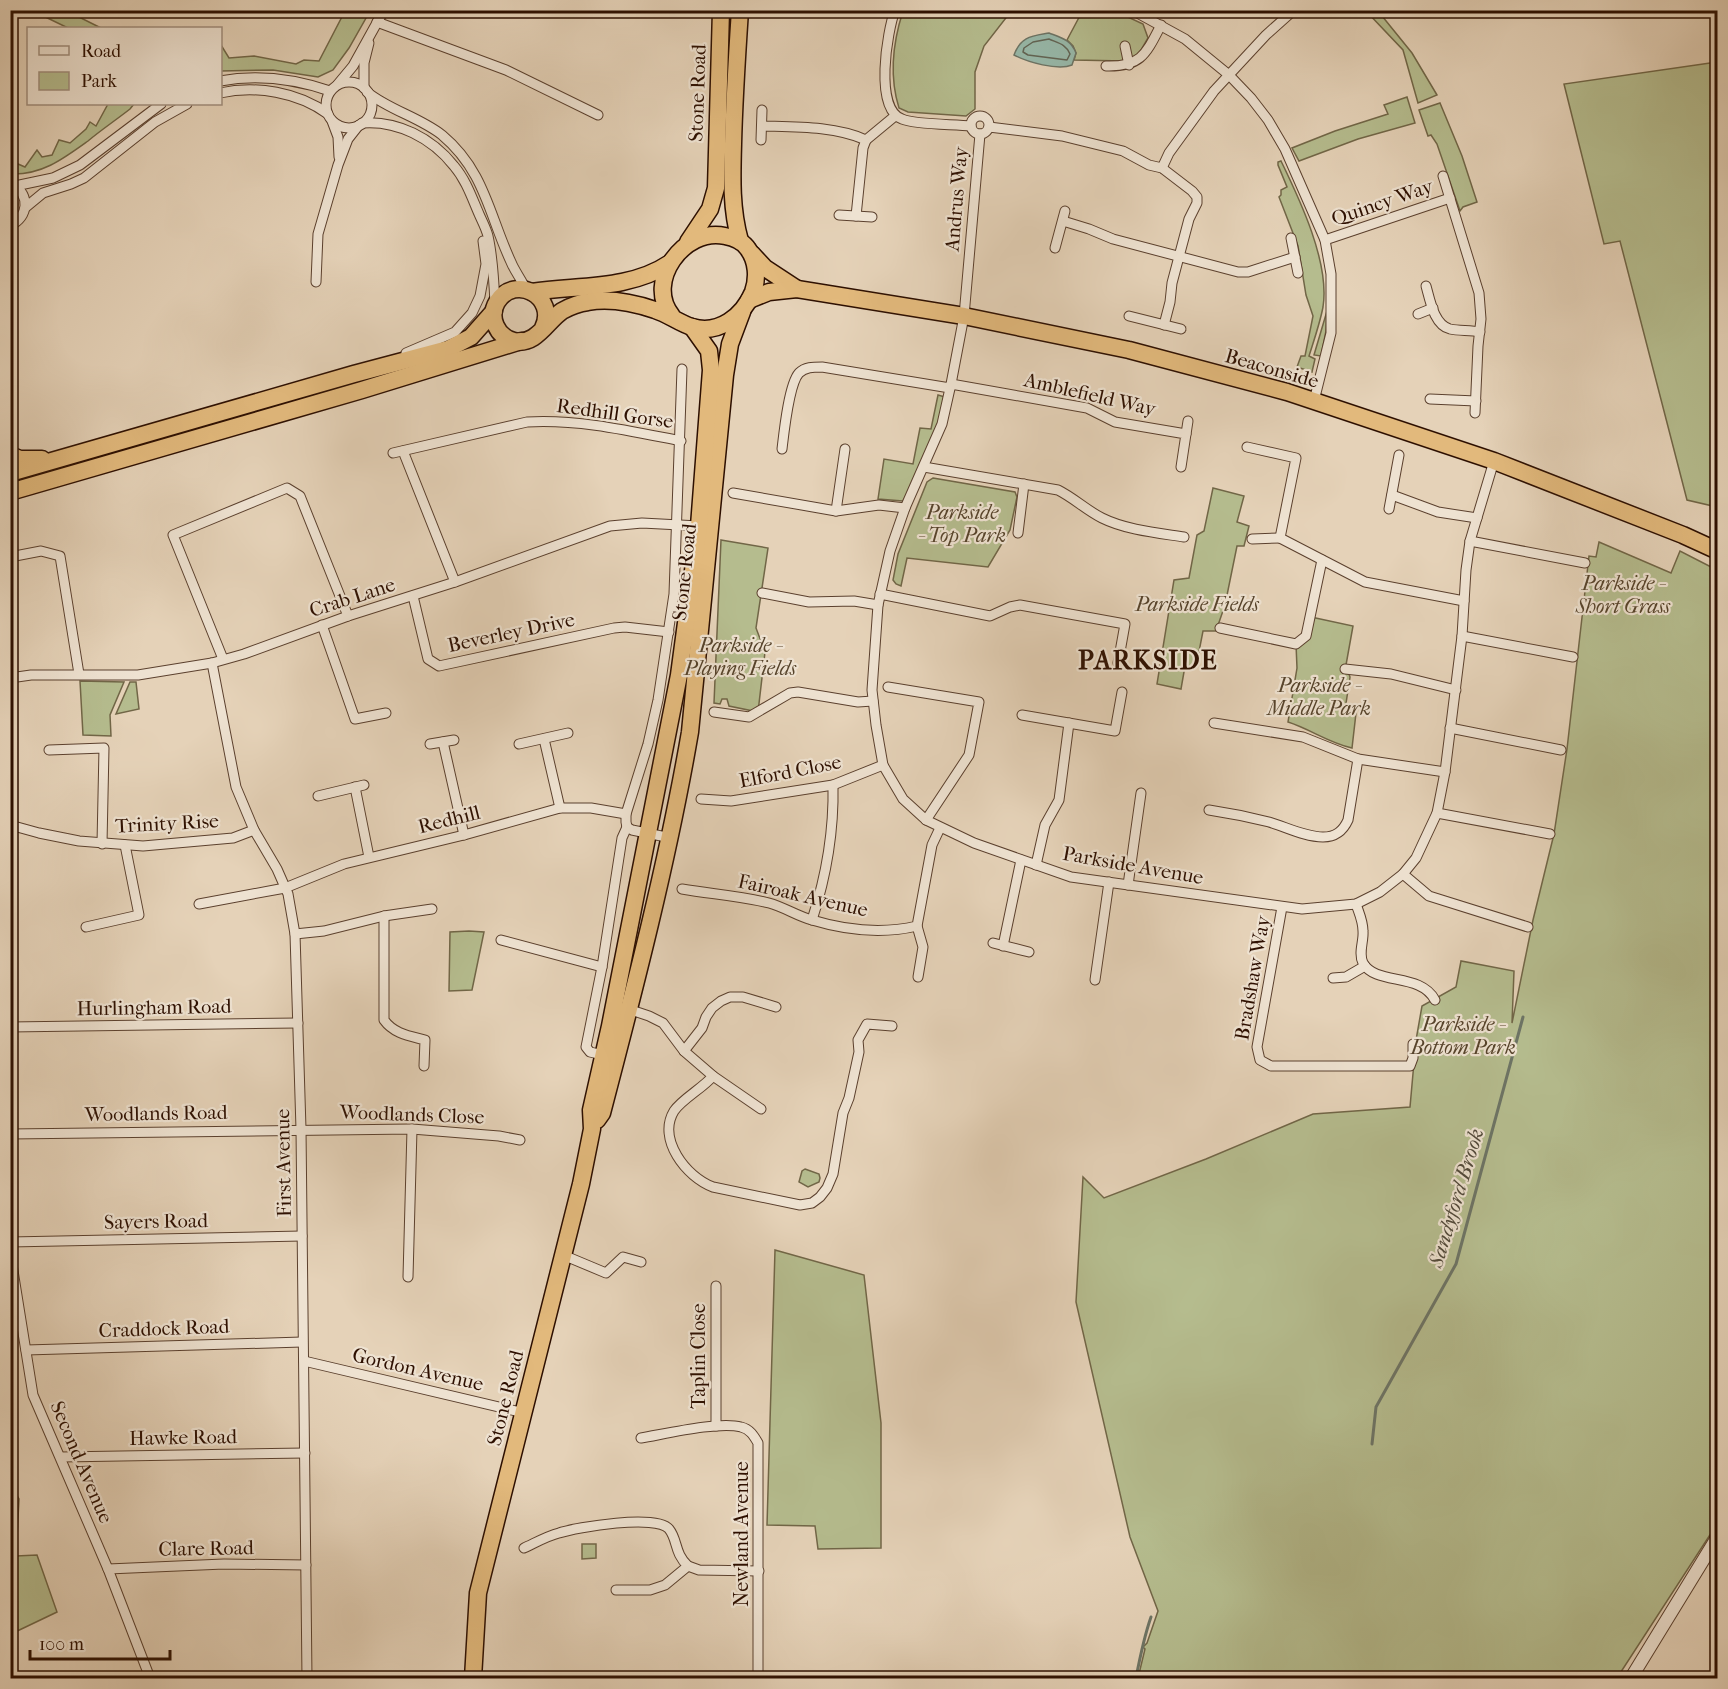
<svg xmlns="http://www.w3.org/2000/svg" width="1728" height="1689" font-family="'IM FELL French Canon',serif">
  <rect width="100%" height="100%" fill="#e5d2b8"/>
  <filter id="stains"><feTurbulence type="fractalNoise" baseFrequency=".00333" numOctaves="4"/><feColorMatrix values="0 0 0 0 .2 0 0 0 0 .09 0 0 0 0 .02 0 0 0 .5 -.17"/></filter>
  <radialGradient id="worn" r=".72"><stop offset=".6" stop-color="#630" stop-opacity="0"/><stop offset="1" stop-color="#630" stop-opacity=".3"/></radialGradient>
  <g fill="#b5bc8e" stroke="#716647" stroke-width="1.5">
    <polygon points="1083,10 1115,11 1143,24 1148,38 1137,57 1125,61 1074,60 1076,53 1073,46 1067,40"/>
    <polygon points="33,11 67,11 101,28 68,28"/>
    <polygon points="345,11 370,11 349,48 333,70 318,77 273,70 221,71 221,45 229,58 254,56 296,64 304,60 319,61"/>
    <path d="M 903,11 L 916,11 L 917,15 L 1009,14 L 984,46 L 975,72 L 975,109 L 966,116 L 908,112 L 899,108 C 889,76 893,42 903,11 Z"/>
    <polygon points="1366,11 1378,11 1412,53 1437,95 1418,103 1403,50"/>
    <polygon points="1717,62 1718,62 1717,507 1687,500 1620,241 1604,244 1564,84"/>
    <polygon points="1407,97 1415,123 1358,139 1299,161 1292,148 1335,131 1388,114 1384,105"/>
    <polygon points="1440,103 1462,156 1477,202 1463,207 1460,211 1437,144 1431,135 1428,136 1419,110"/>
    <path d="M 108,104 L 134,104 L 130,109 C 116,120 101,130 88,141 C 63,159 42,175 11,174 L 11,161 L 25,167 L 37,150 L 42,157 L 52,155 L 59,140 L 70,143 L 86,129 L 90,122 L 96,126 Z"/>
    <path d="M 1281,161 C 1300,200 1330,263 1323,307 C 1320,323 1314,340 1309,356 L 1315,359 L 1312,372 L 1297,367 L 1301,356 L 1305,356 L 1313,316 L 1306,295 L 1298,246 L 1279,197 L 1281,195 L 1281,190 L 1287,187 L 1278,165 L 1278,162 Z"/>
    <path d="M 11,191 C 20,200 20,209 11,217 Z"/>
    <polygon points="1327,311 1326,331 1321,356 1314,355"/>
    <path d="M 938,395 L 945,397 C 939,434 921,468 903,501 L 878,499 L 884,459 L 913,464 L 920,428 L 931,429 Z"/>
    <polygon points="933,478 1015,492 1017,497 1010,530 988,567 907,558 901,586 896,584 893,580 898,554 927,482"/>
    <polygon points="1213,488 1244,496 1237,522 1249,526 1244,546 1237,546 1225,605 1216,631 1203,631 1196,667 1185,666 1181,689 1157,684 1174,580 1189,578 1197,535 1204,531"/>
    <polygon points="721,540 768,548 756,628 765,652 758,712 729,706 727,699 722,699 720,704 714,703"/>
    <polygon points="1599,542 1671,573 1680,551 1717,570 1717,1524 1617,1678 1138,1678 1145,1649 1143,1647 1147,1643 1158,1611 1130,1537 1076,1302 1083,1177 1104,1198 1206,1159 1313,1114 1410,1107 1416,1040 1422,1006 1456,987 1461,961 1514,971 1512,1023 1533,920 1554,834 1567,749 1589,556 1596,557"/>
    <path d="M 1311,617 L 1353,626 L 1346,665 L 1350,677 L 1345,710 L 1356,713 L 1352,748 C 1329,743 1310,729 1288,722 L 1297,668 L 1296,644 Z"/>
    <polygon points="80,681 124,682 110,715 111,736 83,735"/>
    <polygon points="130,682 136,682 139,709 116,714"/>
    <polygon points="469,931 484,932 472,990 449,991 450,932"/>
    <polygon points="805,1169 819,1174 820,1178 819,1182 808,1187 799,1182 802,1171"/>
    <polygon points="775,1250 864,1275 881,1423 881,1548 818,1549 815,1526 767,1525"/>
    <polygon points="11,1485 19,1499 16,1556 37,1555 57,1612 11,1634"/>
    <polygon points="582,1544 596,1544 596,1558 582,1559"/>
  </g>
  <path fill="#97b8a9" stroke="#6d7465" stroke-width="1.5" d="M 1049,33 C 1062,38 1071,40 1076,53 L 1072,65 C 1058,71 1027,62 1014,55 C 1021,36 1032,36 1049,33 Z"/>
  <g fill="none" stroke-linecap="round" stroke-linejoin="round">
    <path stroke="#626454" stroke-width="1.5" d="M 1049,39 C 1058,43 1066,44 1070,54 L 1067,60 L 1028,55 L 1023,52 L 1024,48 L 1033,42 Z"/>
    <g stroke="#6d7465" stroke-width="3">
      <polyline points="1372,1444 1376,1407 1456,1264 1523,1017"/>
      <path d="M 1136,1678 C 1140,1657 1144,1637 1151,1617"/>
    </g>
    <g stroke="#5b402e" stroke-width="11">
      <g id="minor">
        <path d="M 895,10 C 887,32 874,109 902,119 C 916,125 954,124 971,126"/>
        <polyline points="1132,10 1185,39 1229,75 1251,98 1268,120 1285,149 1325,240 1331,274 1331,333 1314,401"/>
        <polyline points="377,22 506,70 598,115"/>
        <polyline points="1125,46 1129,65"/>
        <path d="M 1106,66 C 1141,67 1146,54 1161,25"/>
        <path d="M 220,81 C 257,74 295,79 330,91"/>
        <circle cx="349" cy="105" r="23"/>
        <polyline points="338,84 353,66 384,10"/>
        <polyline points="364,88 364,63 369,43"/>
        <path d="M 367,92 C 389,110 419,117 442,135 C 485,171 489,215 511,262 C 515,272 522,280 526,290"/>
        <path d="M 220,93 C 256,85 298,92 328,114"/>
        <circle cx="980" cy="125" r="9"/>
        <polyline points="332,121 338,137 339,157"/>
        <path d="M 362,123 C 397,120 432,138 454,166 C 466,180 472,198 479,214 C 482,221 486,228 488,236 C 493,258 494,281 495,304"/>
        <path d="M 762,126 C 795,127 835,126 866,140 L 895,116"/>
        <polyline points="989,127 1062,136 1123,151 1149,165 1162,168 1192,191 1197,197 1197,203 1189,219 1172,283 1170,302 1164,325"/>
        <polyline points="980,134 964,316 951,384 942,424 905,508 890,551 878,605 872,690 876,725 883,765 903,799 926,820 974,843 1071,877 1302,909 1356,904 1380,892 1403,874 1416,858 1437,813 1445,772 1462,636 1466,570 1470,541 1494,461"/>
        <polyline points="761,140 762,110"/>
        <polyline points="1162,168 1169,153 1214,91 1266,35 1294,10"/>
        <polyline points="1443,176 1479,293 1481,319 1478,346 1475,413"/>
        <polyline points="15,186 53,178 80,165 161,104"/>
        <polyline points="26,207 43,193 71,184 84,178 155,122 187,104"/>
        <polyline points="839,215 872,217"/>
        <polyline points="856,216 863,148 866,140"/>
        <polyline points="1063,221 1089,229 1113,239 1238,272 1248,272 1295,257"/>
        <path d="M 10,226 C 29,216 30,196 13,184"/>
        <polyline points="1291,238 1298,273"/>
        <polyline points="1325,240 1450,198"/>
        <polyline points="1055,248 1065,211"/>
        <polyline points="316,282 318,234 338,165 348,139 359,125"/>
        <path d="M 1426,286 C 1430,300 1434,325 1450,329 C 1459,331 1470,330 1480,332"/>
        <polyline points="1418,314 1433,308"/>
        <polyline points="1129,316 1181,329"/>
        <polyline points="406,353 455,332 472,313 480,296 486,264 483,241"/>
        <polyline points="951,384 1087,408 1115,422 1186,434 1181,467"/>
        <polyline points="1430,399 1476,401"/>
        <polyline points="1186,434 1188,421"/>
        <polyline points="1247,447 1296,458 1280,538 1365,582 1464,601"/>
        <path d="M 782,449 C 784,432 789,384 799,373 C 805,367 813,367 822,367 L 950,388"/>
        <polyline points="403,451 455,582"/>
        <path d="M 393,453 L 527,422 C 579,419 630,431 681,441"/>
        <path d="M 924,467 L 1058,490 C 1074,498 1086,510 1102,518 C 1126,530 1158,533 1184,537"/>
        <polyline points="733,493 836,511 879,505 905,508"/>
        <polyline points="1392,495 1438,512 1477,518"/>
        <polyline points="1389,509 1399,455"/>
        <polyline points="836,511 845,449"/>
        <polyline points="1018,533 1024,484"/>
        <polyline points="1252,539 1280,538"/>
        <polyline points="1470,541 1585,563"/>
        <polyline points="10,557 41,551 60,556 79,674"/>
        <polyline points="762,593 809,602 854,601 878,605"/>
        <polyline points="880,594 990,616 1010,607 1020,605 1125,624 1118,663"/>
        <polyline points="413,596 428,659 439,666 614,628 625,627 669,632"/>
        <polyline points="322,625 355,719 386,713"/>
        <polyline points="1220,628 1296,644 1306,636 1322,560"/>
        <polyline points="1462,636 1573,657"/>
        <polyline points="223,659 173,535 287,488 300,496 348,616"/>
        <polyline points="212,663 236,787 254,830 277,869 288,894 295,934 301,1129 307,1678"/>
        <polyline points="1345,669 1391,674 1456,690"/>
        <polyline points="10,678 31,675 138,675 212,663 244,654 348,616 455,582 610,526 642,523 699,526"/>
        <polyline points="888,687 979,702 969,755 926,820"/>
        <polyline points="714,712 749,717 790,693 798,692 858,702 873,701"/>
        <polyline points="1022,715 1115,731 1122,692"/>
        <polyline points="1214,723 1303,737 1358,759 1445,772"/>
        <polyline points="1450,728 1561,750"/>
        <polyline points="544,739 560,808"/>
        <polyline points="443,742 464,835"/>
        <polyline points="430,744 454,740"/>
        <polyline points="519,744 568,733"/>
        <polyline points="49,750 104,748 102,844"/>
        <polyline points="355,787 369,857"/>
        <polyline points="318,796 364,785"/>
        <polyline points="701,799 731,801 833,785 883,765"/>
        <path d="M 1209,810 C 1229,813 1249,817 1269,822 C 1286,827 1305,837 1323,837 C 1336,837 1343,831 1348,820 L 1358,759"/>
        <polyline points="1437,813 1550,834"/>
        <polyline points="10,825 39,833 79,841 143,846 233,838 254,830"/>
        <polyline points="627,827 626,822 626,814 648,744 658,700 674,594 682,369"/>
        <polyline points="627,827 632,830 671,838"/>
        <polyline points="1036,865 1045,825 1059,800 1069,723"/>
        <polyline points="1403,874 1429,896 1528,927"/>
        <polyline points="1128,885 1141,793"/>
        <path d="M 682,889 C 711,894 741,896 769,903 C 784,907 797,916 812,920 C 845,930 883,934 917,926 L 932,845 L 940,828"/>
        <polyline points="199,904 285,888 344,864 464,835 560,808 591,808 626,814"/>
        <path d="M 1356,904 C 1359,913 1363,921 1363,931 C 1364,941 1358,953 1363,963 C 1376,986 1420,972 1435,1000"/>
        <polyline points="1282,907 1257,1047 1260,1060 1271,1066 1410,1066 1413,1058 1413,1044"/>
        <path d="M 384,916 L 384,1020 C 394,1034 410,1036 425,1040 L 424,1066"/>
        <path d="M 812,920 C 826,877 834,831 833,785"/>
        <polyline points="917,926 923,947 918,977"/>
        <polyline points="86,927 139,915 125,845"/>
        <polyline points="295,934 324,931 384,916 432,909"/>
        <polyline points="501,940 602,967"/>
        <polyline points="993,943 1029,952"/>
        <polyline points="1003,946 1021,860"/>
        <polyline points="1333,978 1346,977 1365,966"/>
        <polyline points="1095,980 1109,882"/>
        <polyline points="625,1008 649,1016 663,1023 684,1051 713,1076 761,1109"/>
        <polyline points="10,1027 298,1023"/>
        <polyline points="684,1051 702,1028 706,1017 712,1008 721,1001 730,997 743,997 776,1007"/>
        <polyline points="603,1055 590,1052 586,1047 602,967 622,838 627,827"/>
        <path d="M 713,1076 C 703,1088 682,1099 674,1111 C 657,1139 686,1177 713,1187 L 800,1205 L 812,1203 L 820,1197 L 827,1188 L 833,1174 L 843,1113 L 849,1098 L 859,1052 L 858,1040 L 867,1024 L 892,1026"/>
        <polyline points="10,1134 412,1129 499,1136 520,1140"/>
        <polyline points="10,1242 302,1236"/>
        <polyline points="10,1252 33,1395 108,1569 150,1678"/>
        <polyline points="563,1255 606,1273 623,1257 641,1262"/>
        <polyline points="408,1277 412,1129"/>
        <polyline points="716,1286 716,1426"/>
        <polyline points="26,1350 302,1342"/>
        <polyline points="304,1361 524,1413"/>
        <path d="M 641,1438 C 665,1434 719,1421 741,1427 C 750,1429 754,1436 758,1443 L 758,1678"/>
        <polyline points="61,1457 305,1453"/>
        <path d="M 524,1548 C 535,1543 547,1536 559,1533 C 577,1527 657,1514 669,1529 C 678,1540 674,1553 688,1566 L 665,1585 L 650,1590 L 616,1590"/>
        <polyline points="688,1566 699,1570 759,1571"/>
        <polyline points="108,1569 224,1564 306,1565"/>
      </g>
    </g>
    <g stroke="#5b402e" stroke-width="14">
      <polyline id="tertiary" points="1631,1678 1718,1536"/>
    </g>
    <g stroke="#2d0f00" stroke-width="19">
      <g id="trunk">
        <path d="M 740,241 C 731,209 732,178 733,144 C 734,100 737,55 740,10"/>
        <polyline points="688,242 710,209 716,188 721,10"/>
        <polyline points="752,254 765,268 797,289"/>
        <path d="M 532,292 C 578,285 630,290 670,263"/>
        <polyline points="749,300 769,292 797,289 964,316 1129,350 1287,392 1494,461 1683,535 1718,551"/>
        <path d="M 543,328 C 558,297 515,273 497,302 C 488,317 497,337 514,341 C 536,346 547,321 562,311 C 569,307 580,303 588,302 C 610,298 634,303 655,310 C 668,314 679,323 692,327 C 719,335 743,316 753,292 C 758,278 757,261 748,249 C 743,241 735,238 725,236 C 684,227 644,282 672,316"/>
        <polyline points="10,455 20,459 42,459"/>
        <polyline points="10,473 354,374 448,349 471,337 494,311"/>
        <polyline points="10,492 362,390 521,341"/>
        <path d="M 597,1120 L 602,1113 C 635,987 668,860 690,732 L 725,375 L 730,344 L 742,312"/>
        <polyline points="473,1678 478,1593 581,1184 592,1129 591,1110 610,1026 679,675 699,526 711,370 709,351 692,327"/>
      </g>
    </g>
    <use href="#minor" stroke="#eee2d1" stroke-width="9"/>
    <use href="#tertiary" stroke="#eee2d1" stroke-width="12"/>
    <use href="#trunk" stroke="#e2b97c" stroke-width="16"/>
  </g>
  <g text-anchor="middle" stroke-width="4.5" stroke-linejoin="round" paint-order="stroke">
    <g font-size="20" fill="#2d0f00" stroke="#eee2d1">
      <text transform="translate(697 93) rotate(-88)" y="7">Stone Road</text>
      <text transform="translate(956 199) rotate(-85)" y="7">Andrus Way</text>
      <text transform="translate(1382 202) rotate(-19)" y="7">Quincy Way</text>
      <text transform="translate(1272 368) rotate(16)" y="7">Beaconside</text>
      <text transform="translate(1090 394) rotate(13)" y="7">Amblefield Way</text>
      <text transform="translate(615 413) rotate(8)" y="7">Redhill Gorse</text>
      <text transform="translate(684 572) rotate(-84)" y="7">Stone Road</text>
      <text transform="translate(352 597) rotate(-18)" y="7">Crab Lane</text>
      <text transform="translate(511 632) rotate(-12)" y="7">Beverley Drive</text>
      <text transform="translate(790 771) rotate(-11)" y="7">Elford Close</text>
      <text transform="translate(449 819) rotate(-14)" y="7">Redhill</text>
      <text transform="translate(167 823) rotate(-3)" y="7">Trinity Rise</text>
      <text transform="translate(1133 865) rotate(10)" y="7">Parkside Avenue</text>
      <text transform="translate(803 895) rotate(13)" y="7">Fairoak Avenue</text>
      <text transform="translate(1252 978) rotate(-80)" y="7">Bradshaw Way</text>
      <text transform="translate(154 1007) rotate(-1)" y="7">Hurlingham Road</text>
      <text transform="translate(156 1113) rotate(-1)" y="7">Woodlands Road</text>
      <text transform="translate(412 1114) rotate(2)" y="7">Woodlands Close</text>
      <text transform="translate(283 1163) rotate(-91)" y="7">First Avenue</text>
      <text transform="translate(156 1221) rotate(-1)" y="7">Sayers Road</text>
      <text transform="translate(164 1328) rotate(-2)" y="7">Craddock Road</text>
      <text transform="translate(698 1356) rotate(-90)" y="7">Taplin Close</text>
      <text transform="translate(418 1369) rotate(13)" y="7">Gordon Avenue</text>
      <text transform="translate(505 1398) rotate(-76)" y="7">Stone Road</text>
      <text transform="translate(183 1437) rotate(-1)" y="7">Hawke Road</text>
      <text transform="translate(82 1462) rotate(67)" y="7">Second Avenue</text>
      <text transform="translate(741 1534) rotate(-90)" y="7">Newland Avenue</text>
      <text transform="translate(206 1548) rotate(-1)" y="7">Clare Road</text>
    </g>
    <g font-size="20" font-style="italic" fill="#56432b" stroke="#eee2d1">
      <text x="962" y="519">Parkside<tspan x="962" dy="23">- Top Park</tspan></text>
      <text x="1623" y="590">Parkside -<tspan x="1623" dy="23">Short Grass</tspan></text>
      <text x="1197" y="611">Parkside Fields</text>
      <text x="740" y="652">Parkside -<tspan x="740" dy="23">Playing Fields</tspan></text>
      <text x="1319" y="692">Parkside -<tspan x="1319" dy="23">Middle Park</tspan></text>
      <text x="1463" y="1031">Parkside -<tspan x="1463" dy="23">Bottom Park</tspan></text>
    </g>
    <g font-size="21" font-style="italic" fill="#524a3b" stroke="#eee2d1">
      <text transform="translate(1456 1198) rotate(-73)" y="7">Sandyford Brook</text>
    </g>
    <g font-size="26" font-weight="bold" letter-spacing="1.5" fill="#2d0f00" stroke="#eee2d1">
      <text x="1148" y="669">PARKSIDE</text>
    </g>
  </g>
  <rect width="1728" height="1689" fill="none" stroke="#e5d2b8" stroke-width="36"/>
  <rect x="12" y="12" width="1704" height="1665" fill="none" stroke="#2d0f00" stroke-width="3"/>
  <rect x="18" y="18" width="1692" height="1653" fill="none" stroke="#2d0f00" stroke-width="1.5"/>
  <rect x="27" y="27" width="195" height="78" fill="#eee2d1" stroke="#a18e7d" stroke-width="1.5"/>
  <rect x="39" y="46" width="30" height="9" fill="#eee2d1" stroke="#a18e7d" stroke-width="1.5"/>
  <text x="81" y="57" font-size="18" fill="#2d0f00">Road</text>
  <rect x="39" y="72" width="30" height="18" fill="#b5bc8e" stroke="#a18e7d" stroke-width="1.5"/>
  <text x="81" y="87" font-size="18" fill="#2d0f00">Park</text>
  <path d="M30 1650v9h140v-9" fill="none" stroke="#2d0f00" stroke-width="3"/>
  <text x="39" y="1650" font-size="18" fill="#2d0f00" stroke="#eee2d1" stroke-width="4.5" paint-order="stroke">100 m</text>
  <rect width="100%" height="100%" filter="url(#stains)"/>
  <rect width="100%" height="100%" fill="url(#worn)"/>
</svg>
